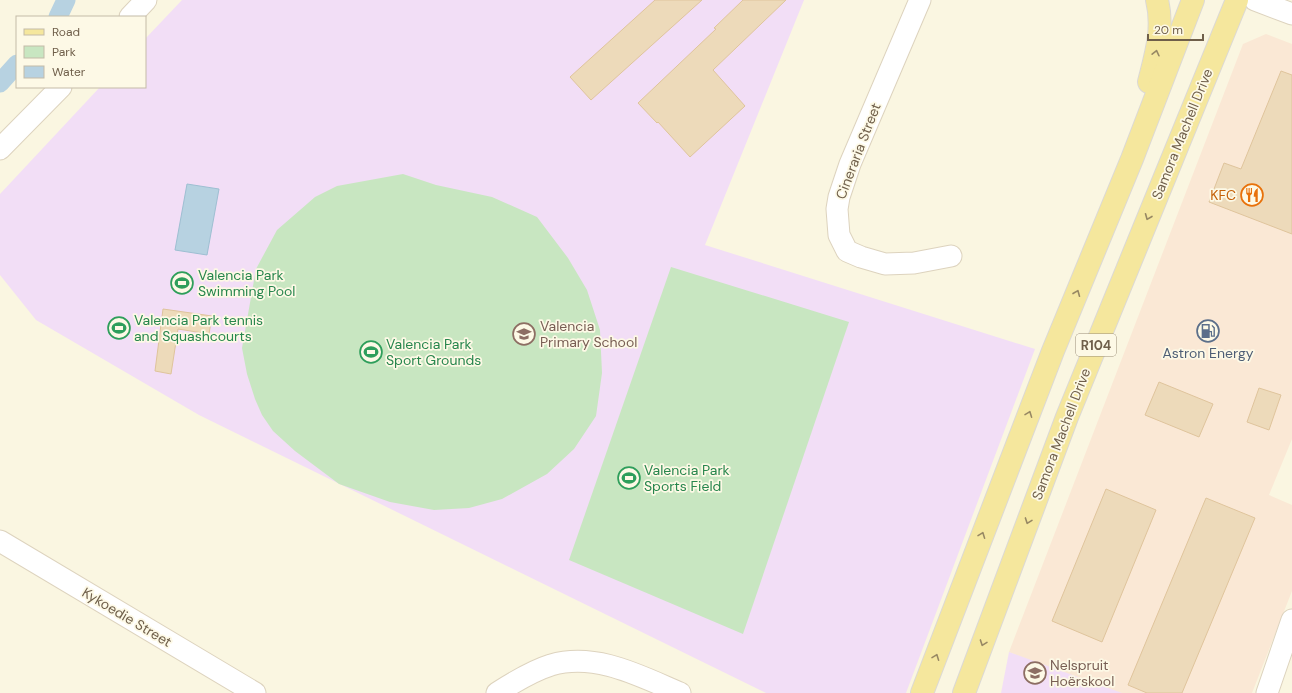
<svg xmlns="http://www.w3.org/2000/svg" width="1292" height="693" font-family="'DM Sans',sans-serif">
  <rect width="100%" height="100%" fill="#faf6e1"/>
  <polygon fill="#fae8d5" points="1266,34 1292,44 1292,439 1269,495 1292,505 1292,591 1252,693 1110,693 1009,652 1243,44"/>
  <g fill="#f2def6">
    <polygon points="182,0 804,0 705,245 1035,349 906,693 766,693 199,415 36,320 0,275 0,194 100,87 145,87 145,39"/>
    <polygon points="1009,652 1122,693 1001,693"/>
  </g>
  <g fill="#c8e6c1">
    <polygon points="403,174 436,185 492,197 537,217 568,258 587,290 600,330 602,373 596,416 574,449 547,474 502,499 469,508 434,510 390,502 339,484 295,451 273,431 262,415 255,399 247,374 242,348 256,269 277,230 315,197 337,186"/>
    <polygon points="671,267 849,322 743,634 569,560"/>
  </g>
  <polygon fill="#b7d2e1" stroke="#9ebfd2" points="187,184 219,189 207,255 175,250"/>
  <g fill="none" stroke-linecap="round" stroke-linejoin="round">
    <g stroke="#b7d2e1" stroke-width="19">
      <polyline points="58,17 66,0"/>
      <polyline points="0,83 17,64"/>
    </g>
  </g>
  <g fill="#eddaba" stroke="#dfc49c">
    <polygon points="655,0 702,0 591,100 570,77"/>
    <polygon points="743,0 786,0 713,70 745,106 690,157 658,122 657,123 638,103 716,29 714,28"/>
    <polygon points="1281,71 1292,75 1292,234 1209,202 1224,163 1241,169"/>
    <polygon points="163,309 212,316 209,334 178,329 171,374 155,371"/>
    <polygon points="1159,382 1213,404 1199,437 1145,415"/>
    <polygon points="1259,388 1281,395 1269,430 1247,422"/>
    <polygon points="1106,489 1156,510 1102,642 1052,621"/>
    <polygon points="1206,498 1255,518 1182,693 1147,693 1128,685"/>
  </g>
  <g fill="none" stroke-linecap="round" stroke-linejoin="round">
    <g stroke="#ddd3be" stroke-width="23">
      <g id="minor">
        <polyline points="920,0 850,164 839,197 837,209 839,235 847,251 861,257 885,264 914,263 951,256"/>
        <polyline points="1255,0 1292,14"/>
        <polyline points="130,17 146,0"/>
        <polyline points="0,149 61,87"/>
        <polyline points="0,541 255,693"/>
        <path d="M 497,693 C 514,682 532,671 551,665 C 596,652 640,676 680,693"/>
        <polyline points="1267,693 1292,620"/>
      </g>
    </g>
    <g stroke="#dcd9d4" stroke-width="24">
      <g id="major">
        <path d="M 1149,82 C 1156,54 1164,29 1157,0"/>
        <polyline points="922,693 1053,351 1132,159 1193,0"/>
        <polyline points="964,693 1067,417 1237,0"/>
      </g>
    </g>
    <use href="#minor" stroke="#fff" stroke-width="21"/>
    <use href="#major" stroke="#f5e79d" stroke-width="22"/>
  </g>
  <defs><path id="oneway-chevron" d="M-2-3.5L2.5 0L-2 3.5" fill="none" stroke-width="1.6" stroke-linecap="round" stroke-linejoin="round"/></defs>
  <g stroke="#978863">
    <use href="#oneway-chevron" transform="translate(1156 53) rotate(-77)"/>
    <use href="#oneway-chevron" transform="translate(1148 217) rotate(112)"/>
    <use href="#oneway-chevron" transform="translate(1077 293) rotate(-68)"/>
    <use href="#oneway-chevron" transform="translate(1029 414) rotate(-69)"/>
    <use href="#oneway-chevron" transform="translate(1028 521) rotate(110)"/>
    <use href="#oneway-chevron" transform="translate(982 535) rotate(-69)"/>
    <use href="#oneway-chevron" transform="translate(983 643) rotate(110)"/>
    <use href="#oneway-chevron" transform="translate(936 657) rotate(-69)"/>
  </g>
  <defs>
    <g id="restaurant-ring" transform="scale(1.15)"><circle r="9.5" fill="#fdf9e6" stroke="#e8710a" stroke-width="1.5"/><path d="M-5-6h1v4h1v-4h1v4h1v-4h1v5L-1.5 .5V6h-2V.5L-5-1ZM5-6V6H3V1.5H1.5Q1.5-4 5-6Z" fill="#e8710a"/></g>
    <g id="stadium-ring" transform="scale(1.15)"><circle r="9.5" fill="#fdf9e6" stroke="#2e9e5b" stroke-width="1.5"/><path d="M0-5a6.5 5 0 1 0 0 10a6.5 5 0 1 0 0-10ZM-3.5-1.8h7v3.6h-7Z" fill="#2e9e5b"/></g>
    <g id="fuel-ring" transform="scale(1.15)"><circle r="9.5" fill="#fdf9e6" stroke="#5c6f8a" stroke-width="1.5"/><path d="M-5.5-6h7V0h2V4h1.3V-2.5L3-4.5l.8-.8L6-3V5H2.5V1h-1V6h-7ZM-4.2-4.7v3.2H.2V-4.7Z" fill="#5c6f8a"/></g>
    <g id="school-ring" transform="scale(1.15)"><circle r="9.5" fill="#fdf9e6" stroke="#8d6e63" stroke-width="1.5"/><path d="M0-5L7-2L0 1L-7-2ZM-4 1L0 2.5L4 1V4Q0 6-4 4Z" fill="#8d6e63"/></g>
  </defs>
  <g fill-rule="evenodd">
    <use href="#restaurant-ring" x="1252" y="195"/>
    <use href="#stadium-ring" x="182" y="283"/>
    <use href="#stadium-ring" x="119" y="328"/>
    <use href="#fuel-ring" x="1208" y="331"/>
    <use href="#school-ring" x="524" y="334"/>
    <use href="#stadium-ring" x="371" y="352"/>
    <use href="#stadium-ring" x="629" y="478"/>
    <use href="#school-ring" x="1035" y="673"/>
  </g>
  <g text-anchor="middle" stroke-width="3.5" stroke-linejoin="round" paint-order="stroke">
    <rect fill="#fdf9e6" stroke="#9a8d79" stroke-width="1" x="1076" y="334" width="40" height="22" rx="3"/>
    <g font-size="13" font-weight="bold" fill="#6f5f4a">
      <text x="1096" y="350">R104</text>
    </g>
    <g font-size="14" fill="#6f5f4a" stroke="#fdf9e6">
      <text transform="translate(1182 134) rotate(-68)" y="5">Samora Machell Drive</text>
      <text transform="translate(858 151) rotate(-69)" y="5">Cineraria Street</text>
      <text transform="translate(1061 434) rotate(-69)" y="5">Samora Machell Drive</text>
      <text transform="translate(127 617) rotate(31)" y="5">Kykoedie Street</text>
    </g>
    <g font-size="14" fill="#c56008" stroke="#fdf9e6" text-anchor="end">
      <text x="1236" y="200">KFC</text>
    </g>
    <g font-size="14" fill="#27864d" stroke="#fdf9e6" text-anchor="start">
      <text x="198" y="280">Valencia Park<tspan x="198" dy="16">Swimming Pool</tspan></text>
      <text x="134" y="325">Valencia Park tennis<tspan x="134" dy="16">and Squashcourts</tspan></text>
      <text x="386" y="349">Valencia Park<tspan x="386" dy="16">Sport Grounds</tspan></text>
      <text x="644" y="475">Valencia Park<tspan x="644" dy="16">Sports Field</tspan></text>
    </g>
    <g font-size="14" fill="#785e54" stroke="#fdf9e6" text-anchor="start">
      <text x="540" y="331">Valencia<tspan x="540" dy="16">Primary School</tspan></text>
      <text x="1050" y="670">Nelspruit<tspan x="1050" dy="16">Hoërskool</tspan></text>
    </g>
    <g font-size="14" fill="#4e5e75" stroke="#fdf9e6">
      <text x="1208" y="358">Astron Energy</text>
    </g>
  </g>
  <rect x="16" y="16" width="130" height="72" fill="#fdf9e6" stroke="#c4bba8"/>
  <rect x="24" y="29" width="20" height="6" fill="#f5e79d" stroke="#c4bba8"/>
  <text x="52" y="36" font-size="12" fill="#6f5f4a">Road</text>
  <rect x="24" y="46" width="20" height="12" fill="#c8e6c1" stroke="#c4bba8"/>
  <text x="52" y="56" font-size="12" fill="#6f5f4a">Park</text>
  <rect x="24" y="66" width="20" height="12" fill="#b7d2e1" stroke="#c4bba8"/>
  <text x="52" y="76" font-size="12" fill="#6f5f4a">Water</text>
  <path d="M1148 34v6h55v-6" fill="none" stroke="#6f5f4a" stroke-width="2"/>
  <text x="1154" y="34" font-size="12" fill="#6f5f4a" stroke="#fdf9e6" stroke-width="3" paint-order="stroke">20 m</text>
</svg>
